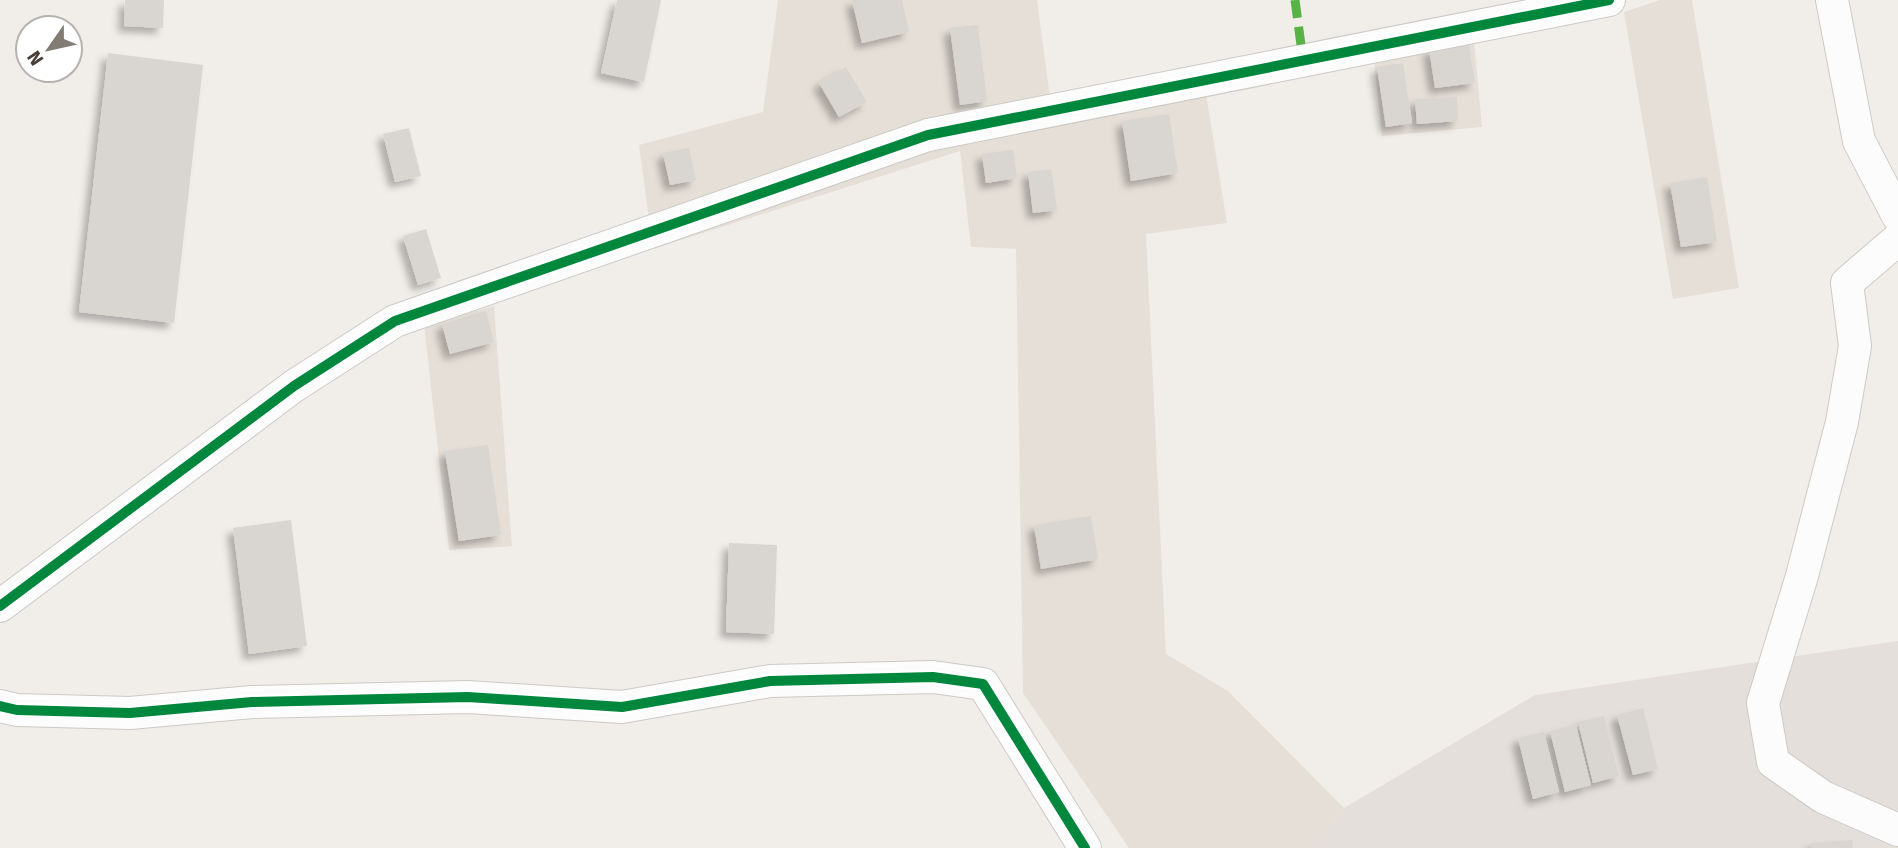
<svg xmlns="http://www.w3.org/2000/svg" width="1898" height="848" font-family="'Fira Sans',sans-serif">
  <defs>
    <filter id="shadow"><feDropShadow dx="-6" dy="6" stdDeviation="3.5" flood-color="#0004"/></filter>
  </defs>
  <rect width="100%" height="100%" fill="#f1eeea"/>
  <g fill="#e5dfd7">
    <polygon points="778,0 1037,0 1053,120 1205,88 1227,223 1146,234 1166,654 1228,691 1344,808 1310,848 1129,848 1023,693 1016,249 971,247 960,151 653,249 639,145 763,112"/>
    <polygon points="1660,0 1692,0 1739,288 1673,299 1624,12"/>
    <polygon points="1474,41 1482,127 1382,136 1374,60"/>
    <polygon points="494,306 512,546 449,550 424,325"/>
  </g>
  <polygon fill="#e4dfdb" points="1898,641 1898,848 1310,848 1344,808 1535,695"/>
  <g fill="#d9d5d1" filter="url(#shadow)">
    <polygon points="125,0 164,0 163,28 124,26"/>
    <polygon points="617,0 661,0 644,82 601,73"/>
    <polygon points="852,0 902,0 909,32 862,43"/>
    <polygon points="978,25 987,101 960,105 950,28"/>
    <polygon points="1469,44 1475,83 1435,88 1429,49"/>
    <polygon points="108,53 203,65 174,323 79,312"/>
    <polygon points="1403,63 1412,123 1386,127 1377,67"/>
    <polygon points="846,67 867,102 839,117 819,83"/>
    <polygon points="1457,97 1458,121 1417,124 1415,99"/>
    <polygon points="1169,114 1178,173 1131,181 1122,121"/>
    <polygon points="409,128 421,176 395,182 383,134"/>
    <polygon points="689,148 696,180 670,185 663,153"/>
    <polygon points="1013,150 1017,178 986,183 982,154"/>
    <polygon points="1051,169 1057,210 1033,213 1028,172"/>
    <polygon points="1707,177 1717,242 1681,247 1670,183"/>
    <polygon points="426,229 441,278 418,285 403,236"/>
    <polygon points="486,311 494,342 450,354 442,324"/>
    <polygon points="488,445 501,535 459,541 445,451"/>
    <polygon points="1091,516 1098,559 1041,569 1034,525"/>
    <polygon points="291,520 307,646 249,654 233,528"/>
    <polygon points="729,543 777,545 774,634 726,632"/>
    <polygon points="1643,708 1658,769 1633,775 1617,715"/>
    <polygon points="1604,716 1619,776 1593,783 1578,722"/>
    <polygon points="1576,725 1591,785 1565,792 1550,731"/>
    <polygon points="1544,732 1559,792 1533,799 1518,738"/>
    <polygon points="1853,840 1853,848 1812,848 1811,843"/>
  </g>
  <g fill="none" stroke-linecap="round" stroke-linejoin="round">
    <g stroke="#cdcac6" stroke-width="34">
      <g id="street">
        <polyline points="1832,0 1859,141 1898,216"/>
        <polyline points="1898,239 1847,283 1855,346 1842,422 1802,576 1763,703 1773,762 1823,797 1898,830"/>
        <polyline points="0,606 294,386 395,321 928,135 1609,0"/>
        <polyline points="0,706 17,710 130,713 252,702 468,697 622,707 770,681 933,677 983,684 1085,848"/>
      </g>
    </g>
    <use href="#street" stroke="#fdfcfc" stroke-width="32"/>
    <polyline stroke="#57b346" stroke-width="9" stroke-dasharray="18 9" stroke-linecap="butt" points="1295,0 1303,60"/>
    <g stroke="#fff" stroke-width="15">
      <g id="cycleway">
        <polyline points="0,606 294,386 395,321 928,135 1609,0"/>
        <polyline points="0,706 17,710 130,713 252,702 468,697 622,707 770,681 933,677 983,684 1085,848"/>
      </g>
    </g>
    <use href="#cycleway" stroke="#00873e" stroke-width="10"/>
  </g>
  <g transform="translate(49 49) rotate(236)"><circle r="33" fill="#ffffff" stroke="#b5b2af" stroke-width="2"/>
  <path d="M0-5L12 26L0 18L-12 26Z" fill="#827c75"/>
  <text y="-10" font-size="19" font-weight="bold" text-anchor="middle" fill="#473e36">N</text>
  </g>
</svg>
